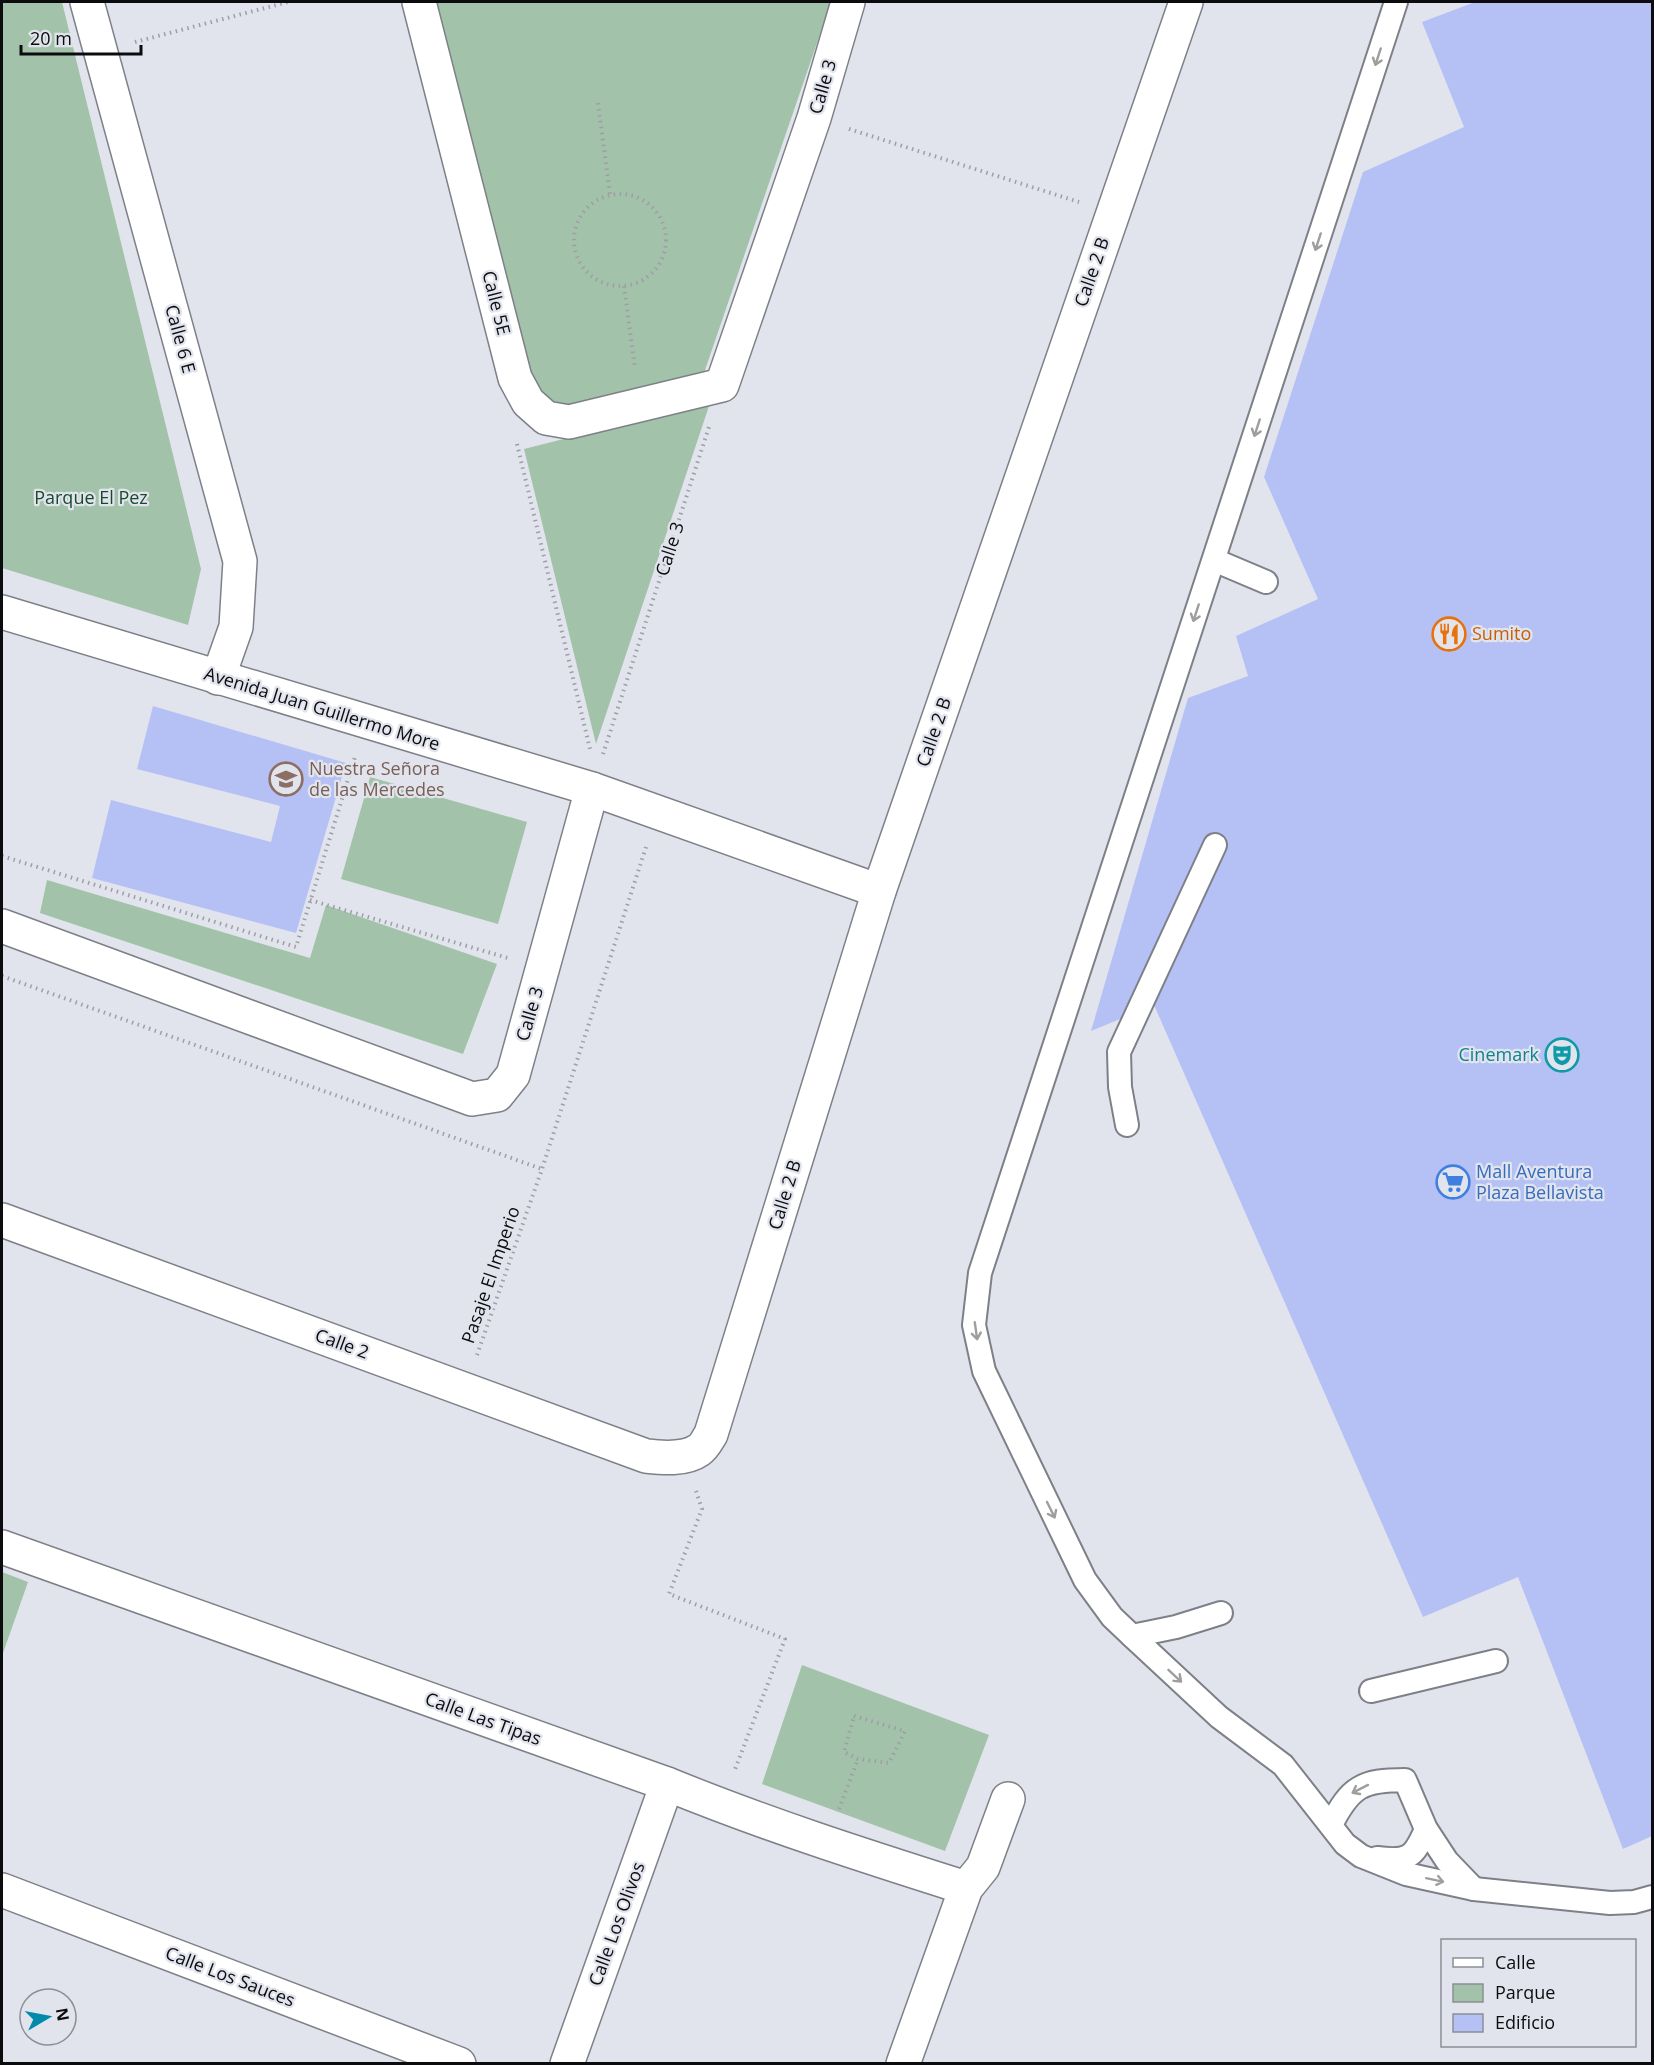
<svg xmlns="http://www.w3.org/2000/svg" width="1654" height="2065" font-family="'Open Sans',sans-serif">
  <rect width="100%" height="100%" fill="#e2e4ed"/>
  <g fill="#a2c2a9">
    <polygon points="2,2 62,2 201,569 188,625 2,568"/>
    <polygon points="428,2 831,2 704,373 564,410 538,395 522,347"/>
    <polygon points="702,404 709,406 596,744 524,449"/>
    <polygon points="370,777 527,822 498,924 341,879"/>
    <polygon points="47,880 310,958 326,905 497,964 463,1054 40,913"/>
    <polygon points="2,1572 28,1582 2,1656"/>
    <polygon points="802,1665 989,1735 945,1851 762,1784"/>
  </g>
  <g fill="#b5c1f5">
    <polygon points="1475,2 1652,2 1652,1836 1623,1849 1518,1577 1423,1617 1154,1005 1091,1031 1188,698 1248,676 1236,636 1318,599 1264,477 1363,172 1464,127 1422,22"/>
    <polygon points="153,706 346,763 296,933 92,878 111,800 271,842 280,806 137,769"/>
  </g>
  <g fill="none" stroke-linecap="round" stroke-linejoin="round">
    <g stroke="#7e8088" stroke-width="26">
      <g id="service">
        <polyline points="1396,2 980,1273 974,1325 984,1371 1085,1580 1112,1617 1132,1636 1219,1717 1283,1765 1345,1844 1361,1856 1406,1874 1474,1889 1610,1903 1634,1902 1652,1897"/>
        <polyline points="1214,560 1266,582"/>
        <polyline points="1127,1125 1120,1087 1119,1052 1215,845"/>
        <polyline points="1132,1636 1176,1627 1221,1613"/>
        <polyline points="1371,1691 1496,1661"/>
        <path d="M 1331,1825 C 1350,1787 1362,1780 1405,1780 L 1426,1829 L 1447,1861 L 1474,1889"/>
        <path d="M 1377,1858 C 1409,1862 1414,1857 1426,1829"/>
      </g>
    </g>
    <g stroke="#7e8088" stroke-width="36">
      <g id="minor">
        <polyline points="87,2 240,561 236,627 218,678"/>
        <polyline points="419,2 515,378 528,402 546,418 569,422 722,385 814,118 848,2"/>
        <polyline points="2,612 592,789 879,891"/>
        <polyline points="2,926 472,1099 497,1095 513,1075 592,789"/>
        <path d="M 2,1220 L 646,1456 C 663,1458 685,1460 699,1450 C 704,1447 708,1439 711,1434 L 879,891 L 1186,2"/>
        <path d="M 2,1547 L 667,1784 C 765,1824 865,1856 966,1888"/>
        <polyline points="2,1890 459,2064"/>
        <polyline points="567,2064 667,1784"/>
        <polyline points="903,2064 966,1888 983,1867 1008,1799"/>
      </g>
    </g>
    <g stroke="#9e9fa6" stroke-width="4" stroke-dasharray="1.5 4.5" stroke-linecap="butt">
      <polyline points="135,42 288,2"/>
      <polyline points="598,103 610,194"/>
      <polyline points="849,129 1079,202"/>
      <circle cx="620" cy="240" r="46"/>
      <polyline points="624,286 635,368"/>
      <polyline points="517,444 590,749"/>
      <polyline points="603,754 709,427"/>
      <polyline points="2,856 296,947 355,757"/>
      <polyline points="310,900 508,958"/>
      <polyline points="2,976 542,1169"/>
      <polyline points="477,1355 542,1169 646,847"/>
      <polyline points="696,1491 702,1509 669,1594 785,1639 734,1772"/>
      <polygon points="854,1716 905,1731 889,1763 858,1759 844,1752"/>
      <polyline points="839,1809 858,1759"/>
    </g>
    <use href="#service" stroke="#fff" stroke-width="22"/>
    <use href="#minor" stroke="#fff" stroke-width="33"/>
  </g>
  <defs><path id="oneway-shaft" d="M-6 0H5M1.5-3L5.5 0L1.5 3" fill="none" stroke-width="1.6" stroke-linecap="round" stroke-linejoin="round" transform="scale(1.5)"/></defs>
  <g stroke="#9e9e9f">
    <use href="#oneway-shaft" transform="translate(1378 57) rotate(108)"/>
    <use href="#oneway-shaft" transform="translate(1318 242) rotate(108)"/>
    <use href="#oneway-shaft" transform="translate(1257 428) rotate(108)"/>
    <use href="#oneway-shaft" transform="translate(1196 613) rotate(108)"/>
    <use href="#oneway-shaft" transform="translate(976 1331) rotate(82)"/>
    <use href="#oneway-shaft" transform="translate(1051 1510) rotate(64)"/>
    <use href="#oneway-shaft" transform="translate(1175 1676) rotate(43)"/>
    <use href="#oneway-shaft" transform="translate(1360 1789) rotate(153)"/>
    <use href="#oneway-shaft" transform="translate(1435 1880) rotate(12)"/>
  </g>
  <defs>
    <g id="restaurant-ring" transform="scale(1.725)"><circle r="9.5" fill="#e2e4ed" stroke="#e8710a" stroke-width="1.5"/><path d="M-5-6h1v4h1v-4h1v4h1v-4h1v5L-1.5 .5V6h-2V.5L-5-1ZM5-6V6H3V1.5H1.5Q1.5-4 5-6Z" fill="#e8710a"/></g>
    <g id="university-ring" transform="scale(1.725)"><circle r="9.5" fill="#e2e4ed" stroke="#8d6e63" stroke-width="1.5"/><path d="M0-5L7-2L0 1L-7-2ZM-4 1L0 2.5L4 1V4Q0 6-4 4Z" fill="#8d6e63"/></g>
    <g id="theatre-ring" transform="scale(1.725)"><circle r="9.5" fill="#e2e4ed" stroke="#0f9aa8" stroke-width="1.5"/><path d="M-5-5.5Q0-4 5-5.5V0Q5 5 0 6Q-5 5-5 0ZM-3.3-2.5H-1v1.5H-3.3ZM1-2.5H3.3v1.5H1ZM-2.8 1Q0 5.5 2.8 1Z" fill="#0f9aa8"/></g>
    <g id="supermarket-ring" transform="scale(1.725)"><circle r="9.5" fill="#e2e4ed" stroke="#3f7fe0" stroke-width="1.5"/><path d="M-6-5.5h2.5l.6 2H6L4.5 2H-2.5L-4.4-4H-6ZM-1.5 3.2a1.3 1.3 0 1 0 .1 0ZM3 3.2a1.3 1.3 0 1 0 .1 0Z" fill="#3f7fe0"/></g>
  </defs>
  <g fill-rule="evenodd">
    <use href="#restaurant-ring" x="1449" y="634"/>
    <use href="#university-ring" x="286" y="779"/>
    <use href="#theatre-ring" x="1562" y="1055"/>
    <use href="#supermarket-ring" x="1453" y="1182"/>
  </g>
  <g text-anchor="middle" stroke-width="4.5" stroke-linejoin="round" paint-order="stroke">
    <g font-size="18" fill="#0c0c0f" stroke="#e2e4ed">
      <text transform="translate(823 87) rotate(-74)" y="6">Calle 3</text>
      <text transform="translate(1092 272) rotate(-71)" y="6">Calle 2 B</text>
      <text transform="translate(496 303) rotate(76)" y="6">Calle 5E</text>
      <text transform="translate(180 339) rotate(75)" y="6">Calle 6 E</text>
      <text transform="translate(670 549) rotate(-72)" y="6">Calle 3</text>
      <text transform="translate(322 709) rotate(17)" y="6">Avenida Juan Guillermo More</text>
      <text transform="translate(934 732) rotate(-71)" y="6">Calle 2 B</text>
      <text transform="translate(530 1014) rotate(-74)" y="6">Calle 3</text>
      <text transform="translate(785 1195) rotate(-73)" y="6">Calle 2 B</text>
      <text transform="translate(491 1275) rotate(-71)" y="6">Pasaje El Imperio</text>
      <text transform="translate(342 1344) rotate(20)" y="6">Calle 2</text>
      <text transform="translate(483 1719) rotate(20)" y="6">Calle Las Tipas</text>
      <text transform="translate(617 1924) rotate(-70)" y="6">Calle Los Olivos</text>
      <text transform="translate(230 1977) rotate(21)" y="6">Calle Los Sauces</text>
    </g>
    <g font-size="18" fill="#154b28" stroke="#e2e4ed">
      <text x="91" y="504">Parque El Pez</text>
    </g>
    <g font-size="18" fill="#c56008" stroke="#e2e4ed" text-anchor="start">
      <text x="1472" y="640">Sumito</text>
    </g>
    <g font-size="18" fill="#785e54" stroke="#e2e4ed" text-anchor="start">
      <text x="309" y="775">Nuestra Señora<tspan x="309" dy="21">de las Mercedes</tspan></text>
    </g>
    <g font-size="18" fill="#0d838f" stroke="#e2e4ed" text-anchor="end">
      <text x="1539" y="1061">Cinemark</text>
    </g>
    <g font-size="18" fill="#366cbe" stroke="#e2e4ed" text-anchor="start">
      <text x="1476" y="1178">Mall Aventura<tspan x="1476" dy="21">Plaza Bellavista</tspan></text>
    </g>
  </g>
  <rect width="1654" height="2065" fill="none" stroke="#0c0c0f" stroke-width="6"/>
  <rect x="1441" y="1939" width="195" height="108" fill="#e2e4ed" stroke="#8c8e94" stroke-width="1.5"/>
  <rect x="1453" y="1958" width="30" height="9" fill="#ffffff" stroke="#8c8e94" stroke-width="1.5"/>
  <text x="1495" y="1969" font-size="18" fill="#0c0c0f">Calle</text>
  <rect x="1453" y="1984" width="30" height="18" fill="#a2c2a9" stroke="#8c8e94" stroke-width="1.5"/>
  <text x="1495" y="1999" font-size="18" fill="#0c0c0f">Parque</text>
  <rect x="1453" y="2014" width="30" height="18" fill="#b5c1f5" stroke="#8c8e94" stroke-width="1.5"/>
  <text x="1495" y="2029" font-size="18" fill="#0c0c0f">Edificio</text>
  <g transform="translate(48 2017) rotate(80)"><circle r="28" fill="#e2e4ed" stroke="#8c8e94" stroke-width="1.5"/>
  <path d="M0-4.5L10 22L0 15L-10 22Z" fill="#028aaa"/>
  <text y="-9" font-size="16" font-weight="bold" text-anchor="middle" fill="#0c0c0f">N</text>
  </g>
  <path d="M21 45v9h120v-9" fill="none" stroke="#0c0c0f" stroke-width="3"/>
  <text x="30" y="45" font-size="18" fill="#0c0c0f" stroke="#e2e4ed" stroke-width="4.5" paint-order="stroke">20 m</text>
</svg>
